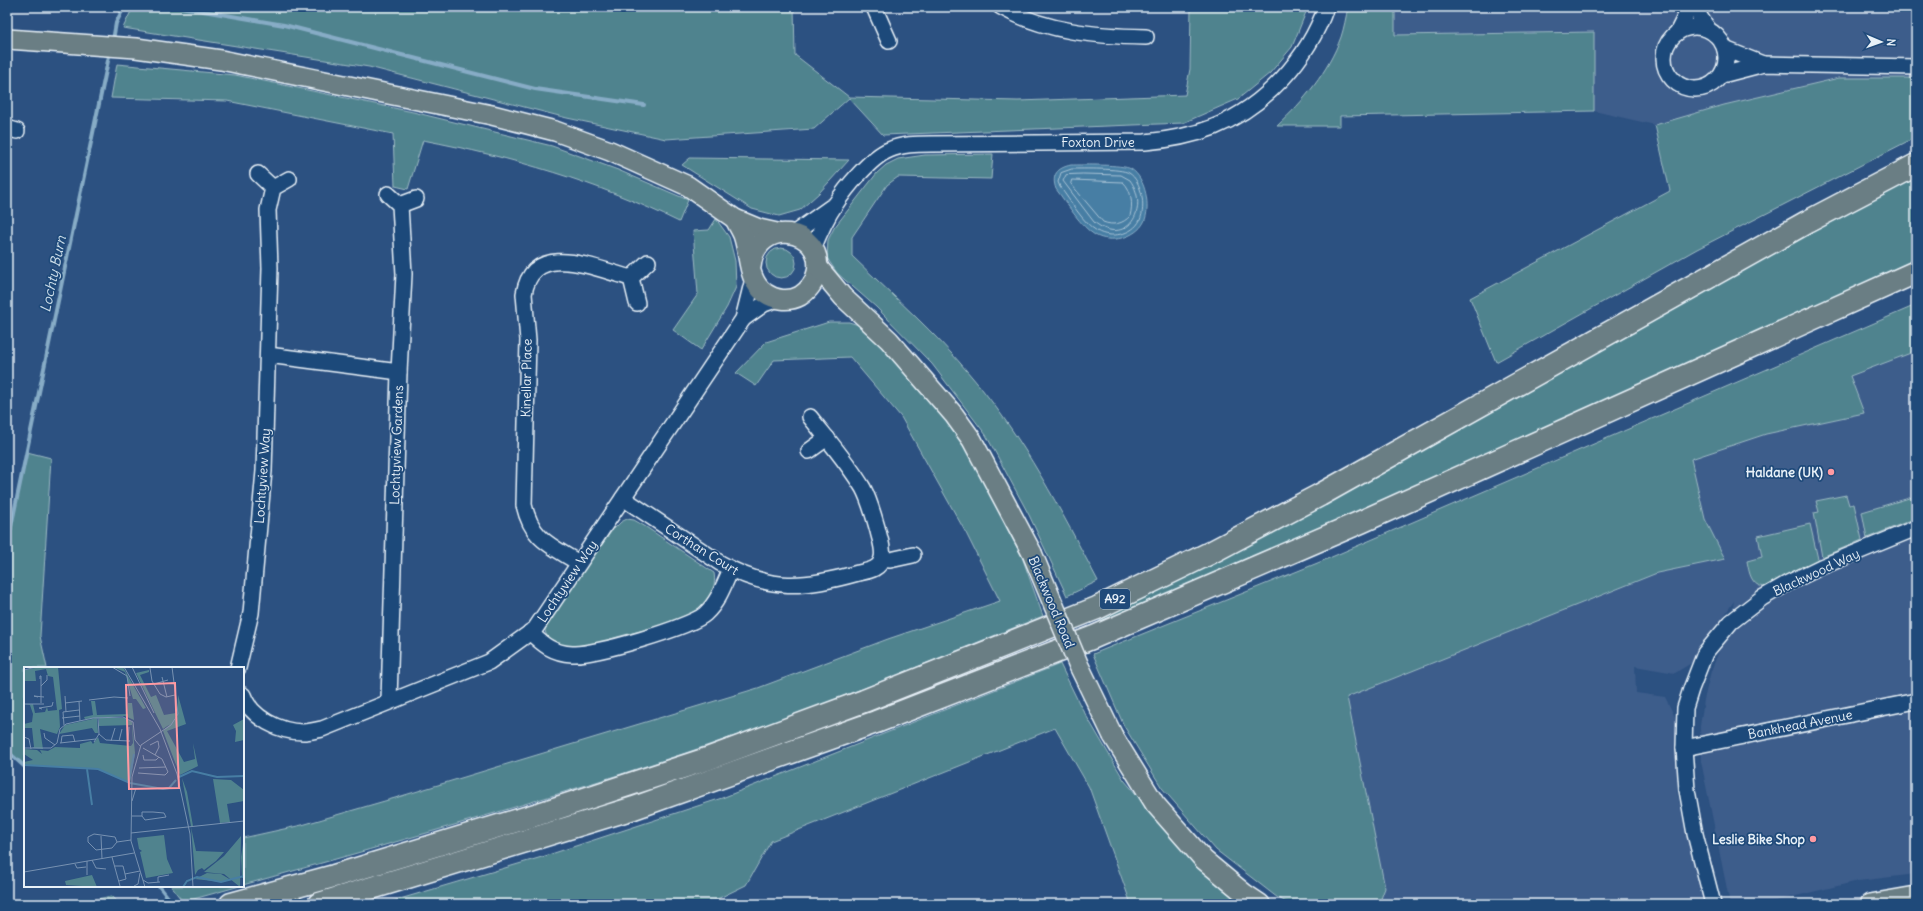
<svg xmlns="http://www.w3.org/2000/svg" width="1923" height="911" font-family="Delius,sans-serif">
  <rect width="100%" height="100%" fill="#2c5181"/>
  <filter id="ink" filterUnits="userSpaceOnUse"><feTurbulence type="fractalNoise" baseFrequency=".025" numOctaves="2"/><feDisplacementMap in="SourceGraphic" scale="8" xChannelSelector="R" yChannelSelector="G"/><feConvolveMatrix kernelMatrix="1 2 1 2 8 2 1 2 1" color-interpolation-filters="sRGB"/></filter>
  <g filter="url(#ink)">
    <g fill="#3e5d8b">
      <polygon points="1395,7 1916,7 1916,78 1839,78 1724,105 1655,125 1594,111 1594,32 1395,35"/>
      <polygon points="1916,351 1916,874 1858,881 1763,904 1730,904 1701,761 1700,726 1704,700 1711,671 1731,622 1734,601 1693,662 1675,673 1635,666 1636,693 1665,697 1677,721 1677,792 1703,904 1379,904 1385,888 1347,697 1658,573 1725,559 1705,519 1690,459 1766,434 1863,413 1850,376"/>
    </g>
    <g fill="#50838e" stroke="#9cbac3">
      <polygon points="133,7 794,7 795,55 849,97 1018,101 1185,95 1190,69 1191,7 1308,7 1292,47 1270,73 1238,99 1183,123 883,135 849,98 814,129 666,139 567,118 369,67 123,28"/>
      <path d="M 1348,7 L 1395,7 L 1395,35 L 1594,32 L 1594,111 L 1340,116 L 1340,126 L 1277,126 C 1304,101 1328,72 1341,37 C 1344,28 1346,17 1348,7 Z"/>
      <path d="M 117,64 L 235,75 L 413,112 L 552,146 L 618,170 L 688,200 L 679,222 C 598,182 511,157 423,140 L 408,189 L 395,186 L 393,134 L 227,101 L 111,98 Z"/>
      <polygon points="1839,78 1916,78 1916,137 1697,249 1496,362 1470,298 1670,191 1655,125 1724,105"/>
      <path d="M 993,154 L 991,179 L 898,177 L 887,185 L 852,237 L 852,256 C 893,296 936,333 972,377 C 1024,438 1061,511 1098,581 L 1067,596 L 1029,515 L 986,435 L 932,364 L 876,307 L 837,273 L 827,258 L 828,240 L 834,228 L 877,173 L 886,165 L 898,159 L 925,155 Z"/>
      <polygon points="690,158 849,160 819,193 800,210 779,216 752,209 682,165"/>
      <polygon points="1916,177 1916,264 1227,572 1101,624 1100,620 1263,537 1793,241"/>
      <polygon points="716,219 729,237 735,261 736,287 727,307 701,350 673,330 698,294 693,231 709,230"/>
      <circle cx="781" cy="263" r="15"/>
      <polygon points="1916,305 1916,351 1850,376 1864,413 1766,434 1691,459 1705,519 1725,559 1657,573 1347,697 1385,888 1379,904 1291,904 1278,898 1216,850 1162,788 1124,726 1093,654 1320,562"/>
      <path d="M 829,322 L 849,322 L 868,328 L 930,395 L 967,451 L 1022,557 L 1043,616 C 945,655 847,697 747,732 C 581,790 412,838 243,885 L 243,838 L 302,825 L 395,798 L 758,688 L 888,639 L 1000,601 L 966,533 L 901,417 L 850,357 L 774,360 L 756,386 L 736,373 L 766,342 Z"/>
      <polygon points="27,452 51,458 40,636 47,668 25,668 25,767 7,751 7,546"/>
      <polygon points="1846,495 1849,505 1854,504 1862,540 1822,557 1814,513 1819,512 1816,501"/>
      <polygon points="1916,496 1916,518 1867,538 1862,512"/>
      <path d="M 627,519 L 634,520 L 646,527 L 714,573 C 717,589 708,602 695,611 C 677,623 639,631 617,637 C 607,640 595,645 585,647 C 570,649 539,644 546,623 L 611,532 L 621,522 Z"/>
      <path d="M 1810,524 L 1818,559 L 1766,587 C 1751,587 1749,572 1747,561 L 1762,557 L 1758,536 Z"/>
      <polygon points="1060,664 1080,705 1124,780 1195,863 1222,889 1248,904 1131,904 1089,787 1055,728 771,841 746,885 707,904 383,904 542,857 722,798"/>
      <polygon points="171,886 240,886 183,902"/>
      <polygon points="112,896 119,904 72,904"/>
    </g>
    <path fill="#477ea4" stroke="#87acc6" d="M 1071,165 C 1083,165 1122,164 1131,169 C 1146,178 1151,208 1144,222 C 1136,238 1110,244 1095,235 C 1081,227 1066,202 1056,189 C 1051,175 1057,168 1071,165 Z"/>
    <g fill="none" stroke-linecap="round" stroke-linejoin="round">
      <g stroke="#a8c3d6" stroke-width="1">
        <path d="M 1072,169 C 1082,169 1121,168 1129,173 C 1142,181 1146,207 1140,220 C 1133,235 1110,239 1097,231 C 1083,223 1070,200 1060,187 L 1058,182 L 1061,173 Z"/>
        <path d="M 1083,174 L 1121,175 L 1130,180 C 1151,209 1126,248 1094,222 L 1063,181 L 1066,175 Z"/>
        <path d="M 1072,180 L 1123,182 C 1132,190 1133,205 1130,216 C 1123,224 1113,226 1103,222 L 1071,184 Z"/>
      </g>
      <g stroke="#87acc6" stroke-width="4">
        <polyline points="180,7 284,25 535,89 644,105"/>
        <polyline points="113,40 116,23 124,7"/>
        <polyline points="7,546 110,51"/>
        <polyline points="7,751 25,767"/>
        <polyline points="159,886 173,904"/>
      </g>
      <g stroke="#e8f1f8" stroke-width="18">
        <g id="minor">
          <polyline points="874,7 889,41"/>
          <path d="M 1001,7 C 1046,32 1096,36 1146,37"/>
          <polyline points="1697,7 1700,17 1709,30"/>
          <circle cx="1695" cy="58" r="31"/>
          <polyline points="1677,33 1690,7"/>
          <polyline points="1725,49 1763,64"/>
          <polyline points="1722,75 1764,64 1916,67"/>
          <polyline points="7,128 17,131"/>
          <polyline points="258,174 273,188"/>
          <polyline points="388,194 400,205 404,274 399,372 389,700"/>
          <polyline points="400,205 416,199"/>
          <polyline points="793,234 831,207"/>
          <path d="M 813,249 C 819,234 826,218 835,205 C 845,189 871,157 889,150 C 902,144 917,144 931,144 L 1145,142 C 1169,140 1191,136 1214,127 C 1265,106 1308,59 1326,7"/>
          <polyline points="637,303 631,278 648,262"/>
          <polyline points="743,319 764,304 778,299"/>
          <polyline points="268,355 399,372"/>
          <polyline points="809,451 827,438"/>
          <path d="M 623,498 L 720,563 C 770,592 805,588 858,573 C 867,571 880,570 882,558 C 884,549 880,540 878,531 C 874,517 870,501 863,488 C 848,463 828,440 810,417"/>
          <polyline points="882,559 890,560 913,555"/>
          <path d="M 579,563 C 550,545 532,540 524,505 L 528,340 L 524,294 C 533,239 596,269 631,278"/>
          <path d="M 530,632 C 543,645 553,653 572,654 C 592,656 691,627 705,614 C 718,602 724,585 731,569"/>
          <polyline points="238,668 251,613 264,471 270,268 268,210 273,188 289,179"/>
          <path d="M 243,695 C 251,718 280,732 303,732 C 309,732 316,730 322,729 L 489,662 L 535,629 L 743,319 L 753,279"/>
          <polyline points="1684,748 1916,701"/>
          <polyline points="1713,904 1695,834 1687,790 1684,748 1685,708 1691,689 1705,653 1731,622 1762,598 1788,583 1821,567 1916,528"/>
        </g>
      </g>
      <g stroke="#e8f1f8" stroke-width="22">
        <g id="major">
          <polyline points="7,39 136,48 221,60 492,115 555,131 610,151 688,186 735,219 759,229 777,233"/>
          <path d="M 735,219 C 737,224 741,230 743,235 C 750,254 747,281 765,293 C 775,300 789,302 800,296 C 808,291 815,282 817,272 C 825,227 756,216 751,267"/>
          <polyline points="818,267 843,297 889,340 954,415 972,440 1032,553"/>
          <polyline points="1113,736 1155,804 1204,860 1245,894 1260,904"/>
          <polyline points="1870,904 1916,896"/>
        </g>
      </g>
      <g stroke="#e8f1f8" stroke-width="25">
        <g id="highway">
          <polyline points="231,904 334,876 545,812 707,759 864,701 1097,608 1210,553 1320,495 1807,222 1916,165"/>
          <polyline points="319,904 634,808 876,722 1094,637 1361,522 1916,272"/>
        </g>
      </g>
      <use href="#minor" stroke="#1f4a7a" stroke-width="15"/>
      <use href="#major" stroke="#6b7e84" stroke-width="19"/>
      <use href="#highway" stroke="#6b7e84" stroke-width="22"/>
      <g stroke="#e8f1f8" stroke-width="22" stroke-linecap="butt">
        <polyline id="major-bridge" points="1032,553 1079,666 1113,736"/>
      </g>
      <use href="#major-bridge" stroke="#6b7e84" stroke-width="19"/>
    </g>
  </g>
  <g fill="#ff9aa2" stroke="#1f4a7a" stroke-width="1.5">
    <circle cx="1831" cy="472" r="4"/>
    <circle cx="1813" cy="839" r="4"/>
  </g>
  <g text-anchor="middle" stroke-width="3.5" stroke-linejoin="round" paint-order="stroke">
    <rect fill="#1f4a7a" stroke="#acbfd2" stroke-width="1" x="1100" y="589" width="30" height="20" rx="3"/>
    <g font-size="12" font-weight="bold" fill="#e8f1f8">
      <text x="1115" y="603">A92</text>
    </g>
    <g font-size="13" fill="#e8f1f8" stroke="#1f4a7a">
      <text x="1098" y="147">Foxton Drive</text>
      <text transform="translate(526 378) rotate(-89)" y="5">Kinellar Place</text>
      <text transform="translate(396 445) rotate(-88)" y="5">Lochtyview Gardens</text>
      <text transform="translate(262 476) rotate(-86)" y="5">Lochtyview Way</text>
      <text transform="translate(702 549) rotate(32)" y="5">Corthan Court</text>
      <text transform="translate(1816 572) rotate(-25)" y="5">Blackwood Way</text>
      <text transform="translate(567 581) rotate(-56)" y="5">Lochtyview Way</text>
      <text transform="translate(1052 602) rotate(67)" y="5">Blackwood Road</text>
      <text transform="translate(1800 724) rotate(-11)" y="5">Bankhead Avenue</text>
    </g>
    <g font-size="13" font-weight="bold" fill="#e8f1f8" stroke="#1f4a7a" text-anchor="end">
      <text x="1823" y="477">Haldane (UK)</text>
      <text x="1805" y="844">Leslie Bike Shop</text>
    </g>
    <g font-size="14" font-style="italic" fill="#d0e0eb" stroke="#1f4a7a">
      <text transform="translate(53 274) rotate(-78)" y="5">Lochty Burn</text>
    </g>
  </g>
  <g transform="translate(24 667)">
    <rect width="220" height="220" fill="#2c5181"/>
    <path d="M 16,0 L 34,0 L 38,42 L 35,43 L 36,60 L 33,67 L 16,62 L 19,82 L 8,81 L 10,80 L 8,61 L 0,61 L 0,57 L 8,55 L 9,47 L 6,38 L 0,38 L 9,37 L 11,46 L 21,45 L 23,40 L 24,44 L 33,43 L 29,10 L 24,9 L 22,2 L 11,4 L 12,14 L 0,14 L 0,3 ZM 89,0 L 99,0 L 122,41 L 119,42 L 112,32 L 109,32 L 101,5 ZM 125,3 L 125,5 L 116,8 L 127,30 L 132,28 L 140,48 L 152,46 L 153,39 L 154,45 L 149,55 L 139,62 L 112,6 ZM 154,28 L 162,57 L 143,64 L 160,95 L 171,92 L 169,76 L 174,99 L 156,108 L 139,64 L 153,50 ZM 67,34 L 71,34 L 73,48 L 104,47 L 104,36 L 108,36 L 110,53 L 101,49 L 61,52 L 60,50 L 69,48 ZM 73,51 L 74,66 L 71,66 L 68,61 L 35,67 L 41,58 ZM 75,51 L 102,51 L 108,55 L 111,86 L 106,116 L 74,102 L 0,98 L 0,95 L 9,93 L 0,87 L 0,82 L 13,83 L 18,87 L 16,83 L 24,84 L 31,80 L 56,81 L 56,77 L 67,74 L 69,77 L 74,70 L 76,76 L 107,79 L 109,76 L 108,58 L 75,59 ZM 220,52 L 220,73 L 211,75 L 212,64 L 209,58 ZM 158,111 L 163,125 L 169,159 L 167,159 ZM 189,112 L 207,113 L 220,123 L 220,134 L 203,137 L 206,155 L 196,156 ZM 167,160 L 172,184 L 200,185 L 192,194 L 180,203 L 178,201 L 174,203 L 171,208 ZM 140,168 L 143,192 L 149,206 L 122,211 L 116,185 L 118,184 L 115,182 L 113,171 ZM 217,169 L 216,220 L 200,207 L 180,205 L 200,189 ZM 220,170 L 220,210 L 218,211 L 217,190 ZM 183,206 L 197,207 L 207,213 L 198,215 L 171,212 ZM 68,208 L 73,220 L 42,218 L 41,214 Z" fill="#50838e"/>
    <path fill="none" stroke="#477ea4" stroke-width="2" d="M 0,98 L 74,102 L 106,116 L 139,122 L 145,121 L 152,113M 63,102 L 68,138M 155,110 L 168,104 L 193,110 L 220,109M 105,114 L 110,87M 159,220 L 163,214 L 173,210 L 197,215 L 220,209"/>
    <path fill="none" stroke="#7791b1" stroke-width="1" d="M 88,0 L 103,9 L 106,29M 100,0 L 136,62 L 153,107 L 166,167 L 169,220M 108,0 L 130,46M 123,0 L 147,0M 126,1 L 128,14 L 136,27 L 142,30 L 151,28M 0,3 L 12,0M 138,10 L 143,30M 16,12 L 16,9 L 17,9 L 17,36M 130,17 L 144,13M 17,19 L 23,13 L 23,8M 41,29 L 42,45M 14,30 L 10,29 L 20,30M 65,33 L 90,30 L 104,31M 55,34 L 56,54M 41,36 L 58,34M 0,37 L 20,37M 18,42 L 15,41 L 28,39 L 29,35M 38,51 L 56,49M 40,58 L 39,45 L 55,43M 20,66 L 21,71 L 31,78M 75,67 L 82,73 L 106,74M 0,70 L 5,72 L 7,82M 87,74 L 91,61M 95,74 L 98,62M 70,75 L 75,67 L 74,51M 104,75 L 105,60M 36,76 L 72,72M 37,76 L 38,69 L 49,68 L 51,75M 126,78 L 134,74 L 135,80 L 131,88M 0,81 L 27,81 L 33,76 L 36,62 L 42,57 L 69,51 L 99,50 L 109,55 L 111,73 L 116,79M 119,88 L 120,93 L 132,93 L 135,90M 115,101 L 142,100M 114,106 L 141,108 L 144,105 L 138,92 L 119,81M 108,134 L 112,121M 108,149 L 118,149 L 121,153 L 142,150 L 140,146 L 129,145 L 118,145 L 118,149M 107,166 L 220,154M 70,167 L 91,170 L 93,175 L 88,181 L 72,183 L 64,175 L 64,170 ZM 77,169 L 78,192M 93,175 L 107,173M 88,190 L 96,219M 68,193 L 72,201 L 82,202M 63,194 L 63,208M 51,197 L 53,201 L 62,200M 91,199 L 99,199 L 101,207 L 102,212 L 95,214M 0,205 L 110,186M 101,207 L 116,204M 119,213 L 124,216 L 136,215M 134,215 L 134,210 L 145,208M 110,219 L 114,217 L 116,206M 121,220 L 107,174 L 108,110 L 117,78 L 147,58 L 154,47 L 148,0"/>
    <path fill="#ff9aa2" fill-opacity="0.15" stroke="#ff9aa2" stroke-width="2" d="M 151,16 L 155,121 L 105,122 L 102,18 Z"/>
    <rect width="220" height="220" fill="none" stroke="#e8f1f8" stroke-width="2"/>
  </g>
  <rect width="1923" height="911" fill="none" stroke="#1f4a7a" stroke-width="24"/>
  <rect x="12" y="12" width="1899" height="887" fill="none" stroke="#e8f1f8" stroke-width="1.5" filter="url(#ink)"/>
  <g transform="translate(1881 42) rotate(92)" stroke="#1f4a7a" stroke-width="3" paint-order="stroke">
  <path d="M0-3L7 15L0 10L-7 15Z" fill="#e8f1f8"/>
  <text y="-6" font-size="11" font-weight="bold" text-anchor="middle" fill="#e8f1f8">N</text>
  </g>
</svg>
